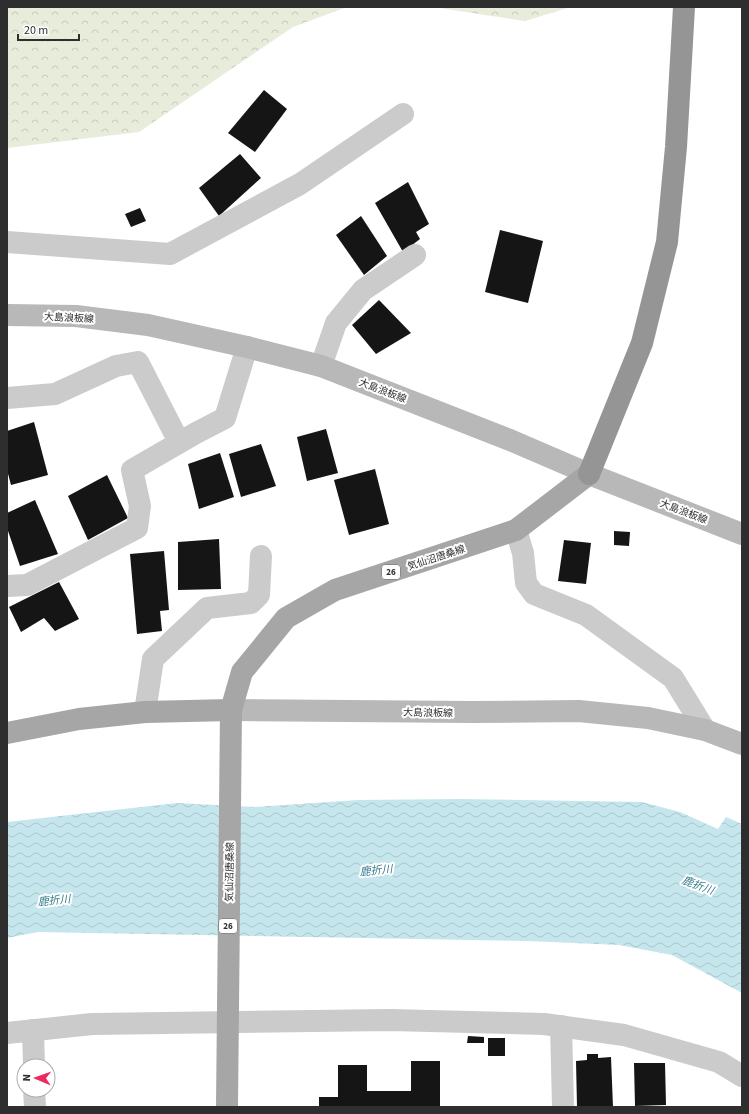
<svg xmlns="http://www.w3.org/2000/svg" width="749" height="1114" font-family="'Source Sans 3','Noto Sans JP',sans-serif">
  <defs>
    <pattern id="forest-crowns" width="20" height="18" patternUnits="userSpaceOnUse"><rect width="20" height="18" fill="#e8ecdb"/><path d="M2 6a3 3 0 1 1 6 0M12 15a3 3 0 1 1 6 0" fill="none" stroke="#c7cbbc"/></pattern>
    <pattern id="water-waves" width="16" height="10" patternUnits="userSpaceOnUse"><rect width="16" height="10" fill="#c6e6ed"/><path d="M0 5q4-4 8 0t8 0" fill="none" stroke="#aac6cc"/></pattern>
  </defs>
  <rect width="100%" height="100%" fill="#fff"/>
  <g fill="url(#forest-crowns)">
    <polygon points="7,7 347,7 293,27 139,132 7,148"/>
    <polygon points="433,7 571,7 525,21"/>
  </g>
  <polygon fill="url(#water-waves)" points="459,799 642,802 680,812 718,829 726,817 742,824 742,993 672,955 619,945 528,941 38,932 7,938 7,822 177,803 255,807 358,800"/>
  <g fill="#151515">
    <polygon points="264,90 287,109 255,152 228,133"/>
    <polygon points="240,154 261,178 219,216 199,188"/>
    <polygon points="408,182 429,224 416,232 420,239 403,252 375,203"/>
    <polygon points="140,208 146,221 131,227 125,214"/>
    <polygon points="361,216 387,256 364,275 336,235"/>
    <polygon points="500,230 543,241 528,303 485,292"/>
    <polygon points="379,300 411,333 376,354 352,325"/>
    <polygon points="34,422 48,475 11,485 7,470 7,431"/>
    <polygon points="326,429 338,473 307,481 297,437"/>
    <polygon points="261,444 276,486 241,497 229,454"/>
    <polygon points="220,453 234,497 199,509 188,464"/>
    <polygon points="375,469 389,524 349,535 334,480"/>
    <polygon points="107,475 128,518 88,540 68,496"/>
    <polygon points="35,500 58,554 20,566 7,528 7,513"/>
    <polygon points="614,531 630,532 629,546 614,545"/>
    <polygon points="219,539 221,589 178,590 178,542"/>
    <polygon points="564,540 591,543 586,584 558,581"/>
    <polygon points="164,551 169,610 160,611 162,631 137,634 130,554"/>
    <polygon points="59,582 79,619 55,631 44,618 21,632 9,607"/>
    <polygon points="468,1036 484,1037 484,1043 467,1043"/>
    <rect x="488" y="1038" width="17" height="18"/>
    <polygon points="587,1054 598,1054 598,1058 611,1057 613,1107 577,1107 576,1061 587,1060"/>
    <polygon points="411,1061 440,1061 440,1107 319,1107 319,1097 338,1097 338,1065 367,1065 367,1091 411,1091"/>
    <polygon points="634,1063 665,1063 666,1105 635,1106"/>
  </g>
  <g fill="none" stroke-linecap="round" stroke-linejoin="round">
    <g stroke="#cbcbcb" stroke-width="22">
      <polyline points="7,242 170,254 300,184 403,114"/>
      <polyline points="321,366 336,323 363,290 415,255"/>
      <polyline points="7,398 55,394 116,366 138,362 179,442"/>
      <polyline points="516,530 523,553 526,583 534,594 586,615 673,678 705,730"/>
      <polyline points="7,586 27,585 137,528 140,506 132,470 196,433 225,418 247,347"/>
      <polyline points="145,712 153,659 207,608 251,603 259,595 261,556"/>
      <polyline points="561,1026 563,1107"/>
      <polyline points="33,1030 34,1066"/>
      <polyline points="7,1033 92,1024 390,1020 544,1024 624,1035 719,1062 742,1076"/>
      <polyline points="34,1090 35,1107"/>
    </g>
    <g stroke="#b8b8b8" stroke-width="22">
      <polyline points="7,315 76,316 148,325 247,347 321,366 510,440 589,474 742,534"/>
      <polyline points="231,710 473,712 579,711 648,718 705,730 742,744"/>
    </g>
    <g stroke="#a6a6a6" stroke-width="22">
      <polyline points="7,733 79,719 145,712 231,710"/>
      <polyline points="227,1107 231,710 242,672 286,618 335,590 516,530 589,474"/>
    </g>
    <polyline stroke="#959595" stroke-width="22" points="589,474 642,343 667,242 676,147 684,7"/>
  </g>
  <g text-anchor="middle" stroke-width="4" stroke-linejoin="round" paint-order="stroke">
    <g fill="#fff" stroke="#6d6d6d" stroke-width="1">
      <rect x="382" y="565" width="18" height="14" rx="3"/>
      <rect x="219" y="919" width="18" height="14" rx="3"/>
    </g>
    <g font-size="9" font-weight="bold" fill="#2e2e2e">
      <text x="391" y="575">26</text>
      <text x="228" y="929">26</text>
    </g>
    <g font-size="10" fill="#2e2e2e" stroke="#fff">
      <text transform="translate(69 317) rotate(3)" y="4">大島浪板線</text>
      <text transform="translate(383 390) rotate(21)" y="4">大島浪板線</text>
      <text transform="translate(684 511) rotate(21)" y="4">大島浪板線</text>
      <text transform="translate(436 557) rotate(-18)" y="4">気仙沼唐桑線</text>
      <text transform="translate(428 712) rotate(1)" y="4">大島浪板線</text>
      <text transform="translate(229 872) rotate(-89)" y="4">気仙沼唐桑線</text>
    </g>
    <g font-size="11" font-style="italic" fill="#367c8d" stroke="#fff">
      <text transform="translate(376 870) rotate(-5)" y="4">鹿折川</text>
      <text transform="translate(698 885) rotate(20)" y="4">鹿折川</text>
      <text transform="translate(54 900) rotate(-5)" y="4">鹿折川</text>
    </g>
  </g>
  <rect width="749" height="1114" fill="none" stroke="#2e2e2e" stroke-width="16"/>
  <g transform="translate(36 1078) rotate(272)"><circle r="19" fill="#ffffff" stroke="#ababab"/>
  <path d="M0-3L7 15L0 10L-7 15Z" fill="#ee275d"/>
  <text y="-6" font-size="11" font-weight="bold" text-anchor="middle" fill="#2e2e2e">N</text>
  </g>
  <path d="M18 34v6h61v-6" fill="none" stroke="#2e2e2e" stroke-width="2"/>
  <text x="24" y="34" font-size="12" fill="#2e2e2e" stroke="#ffffff" stroke-width="3" paint-order="stroke">20 m</text>
</svg>
